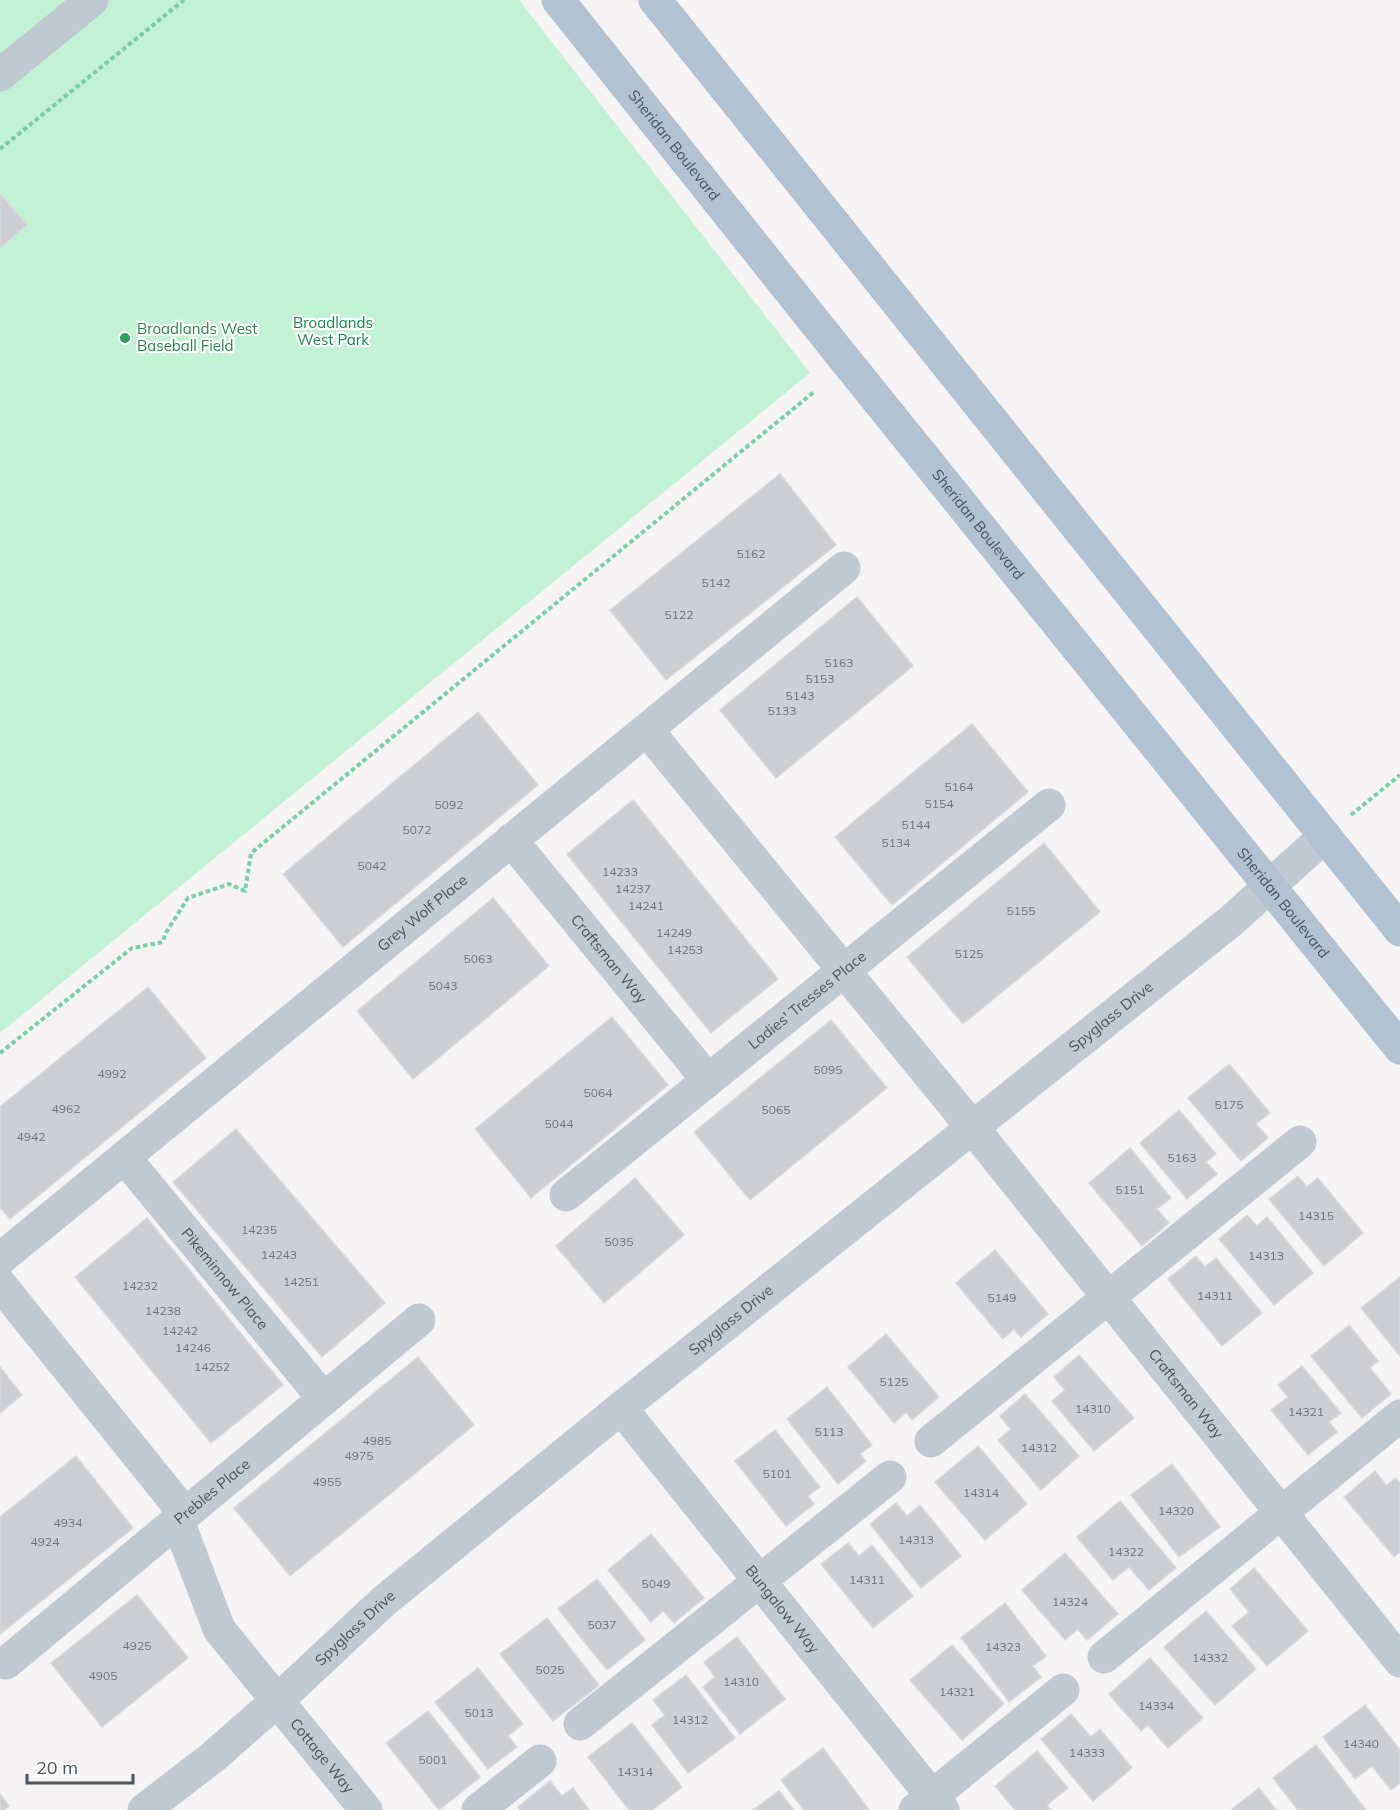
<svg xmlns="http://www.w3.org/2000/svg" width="1400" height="1810" font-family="Mulish,sans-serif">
  <rect width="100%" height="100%" fill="#f5f3f3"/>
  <polygon fill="#c3f1d5" points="0,0 519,0 810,373 0,1033"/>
  <g fill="#cdcfd5" stroke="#d7d9de" stroke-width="1.5">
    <polygon points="0,194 27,225 0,248"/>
    <polygon points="780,474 836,545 666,680 610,610"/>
    <polygon points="857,597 913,666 776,778 720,710"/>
    <polygon points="478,712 538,785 343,947 283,874"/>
    <polygon points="972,724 1028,792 892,905 835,837"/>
    <polygon points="633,800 778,979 711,1033 567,854"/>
    <polygon points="1044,843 1100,912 963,1024 907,957"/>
    <polygon points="493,898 549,966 413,1079 357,1011"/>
    <polygon points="148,987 206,1058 10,1219 0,1207 0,1107"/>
    <polygon points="612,1017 668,1085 531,1198 475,1129"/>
    <polygon points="831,1020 887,1088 750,1200 694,1132"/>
    <polygon points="1229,1064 1270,1113 1256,1124 1268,1138 1241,1161 1188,1098"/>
    <polygon points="1179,1110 1216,1154 1206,1162 1217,1174 1187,1199 1140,1143"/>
    <polygon points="236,1129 385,1303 322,1357 173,1182"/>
    <polygon points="1130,1148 1171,1198 1157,1209 1169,1223 1142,1246 1089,1183"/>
    <polygon points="1298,1176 1307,1187 1318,1178 1363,1233 1324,1266 1269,1199"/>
    <polygon points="635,1178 684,1235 604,1303 556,1246"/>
    <polygon points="1247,1215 1257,1226 1267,1217 1313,1273 1274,1305 1219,1239"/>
    <polygon points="147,1218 283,1385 211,1443 75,1277"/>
    <polygon points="995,1250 1048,1314 1021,1337 1014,1329 1003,1339 956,1283"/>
    <polygon points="1196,1256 1205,1267 1216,1258 1262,1313 1222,1346 1168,1279"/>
    <polygon points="1400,1277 1400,1356 1361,1308"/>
    <polygon points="1349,1325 1378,1361 1370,1368 1391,1394 1362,1418 1311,1356"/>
    <polygon points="886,1334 939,1397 912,1420 906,1412 894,1423 848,1367"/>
    <polygon points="1079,1355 1134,1418 1094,1451 1052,1401 1065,1390 1054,1377"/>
    <polygon points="418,1357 474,1425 290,1576 234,1508"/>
    <polygon points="1302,1366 1341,1413 1329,1422 1337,1432 1308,1455 1271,1410 1288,1397 1278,1385"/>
    <polygon points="0,1367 22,1395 0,1413"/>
    <polygon points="827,1387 872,1445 860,1454 866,1461 838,1484 787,1419"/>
    <polygon points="1025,1394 1079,1456 1041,1490 998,1440 1011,1429 1000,1416"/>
    <polygon points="775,1430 820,1487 808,1496 814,1504 786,1526 735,1461"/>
    <polygon points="978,1446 1027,1504 985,1540 935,1482"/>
    <polygon points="76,1456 133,1528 0,1634 0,1517"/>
    <polygon points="1172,1464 1220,1527 1179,1557 1131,1495"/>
    <polygon points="1375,1471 1386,1485 1396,1478 1400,1483 1400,1552 1394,1557 1344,1497"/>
    <polygon points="1120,1501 1176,1568 1149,1590 1129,1567 1113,1580 1077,1537"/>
    <polygon points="896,1503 907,1516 920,1505 961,1556 921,1588 870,1524"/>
    <polygon points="651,1534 704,1598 674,1623 663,1611 651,1622 608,1570"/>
    <polygon points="848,1543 859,1556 872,1545 913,1596 873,1628 821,1564"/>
    <polygon points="1065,1553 1118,1614 1087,1640 1078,1629 1065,1640 1022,1590"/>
    <polygon points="1254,1568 1308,1631 1267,1666 1232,1626 1249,1612 1230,1589"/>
    <polygon points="597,1579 645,1640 607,1670 558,1609"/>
    <polygon points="137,1595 188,1658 102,1727 51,1663"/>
    <polygon points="1005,1603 1046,1656 1033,1666 1041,1677 1009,1702 961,1638"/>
    <polygon points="1206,1611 1256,1669 1215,1705 1164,1647"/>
    <polygon points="547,1618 599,1685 553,1721 500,1654"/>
    <polygon points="737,1637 785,1699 740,1734 703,1687 715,1677 704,1662"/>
    <polygon points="952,1645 1004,1704 962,1740 910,1680"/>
    <polygon points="1150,1658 1203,1718 1168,1748 1148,1725 1141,1731 1109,1694"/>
    <polygon points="478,1668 523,1724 508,1736 517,1747 488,1769 435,1702"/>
    <polygon points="686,1675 735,1738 688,1773 652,1725 665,1715 653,1700"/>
    <polygon points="1365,1705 1400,1750 1400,1783 1391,1790 1372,1766 1355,1779 1323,1737"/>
    <polygon points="428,1711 480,1777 439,1810 386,1743"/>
    <polygon points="1071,1714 1091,1737 1100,1729 1132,1768 1093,1801 1041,1739"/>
    <polygon points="632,1723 682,1787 652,1810 629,1810 588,1757"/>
    <polygon points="1316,1745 1366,1810 1298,1810 1273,1778"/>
    <polygon points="823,1748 869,1810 804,1810 781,1780"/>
    <polygon points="1037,1751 1068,1788 1047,1805 1051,1810 1015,1810 995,1786"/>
    <polygon points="550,1781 562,1796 573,1788 589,1810 520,1810 518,1807"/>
    <polygon points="1259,1788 1276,1810 1233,1810 1232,1809"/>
    <polygon points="779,1791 794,1810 753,1810"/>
    <polygon points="0,1794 9,1806 4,1810 0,1810"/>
  </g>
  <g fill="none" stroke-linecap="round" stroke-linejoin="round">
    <g stroke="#7ad0a6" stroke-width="4" stroke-dasharray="4.5 3" stroke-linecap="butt">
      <polyline points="0,149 184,0"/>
      <polyline points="1351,815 1400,775"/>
      <polyline points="0,1053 132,948 163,942 165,934 188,898 229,884 245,891 251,853 815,391"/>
    </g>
    <g stroke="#c1cad2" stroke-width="33">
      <polyline points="0,75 92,0"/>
      <path id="s1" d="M 647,730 L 972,1127 L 1400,1661"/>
      <path id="s2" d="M 511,840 L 708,1080"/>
      <path id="s3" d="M 124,1157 L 324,1399"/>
      <path id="s4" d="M 566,1195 L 1049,805"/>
      <path id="s5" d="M 0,1259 L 844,568"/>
      <path id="s6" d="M 0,1284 L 177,1504 L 182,1532 L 219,1629 L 366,1810"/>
      <path id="s7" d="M 621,1408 L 943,1810"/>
      <polyline points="931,1441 1300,1142"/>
      <polyline points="1104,1657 1400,1416"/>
      <path id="s8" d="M 6,1663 L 419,1320"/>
      <polyline points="580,1724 890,1477"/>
      <path id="s9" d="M 144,1810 L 213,1757 L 278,1700 L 384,1601 L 621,1408 L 1231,921 L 1325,836"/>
      <polyline points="478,1810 540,1761"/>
      <polyline points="915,1810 1063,1690"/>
    </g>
    <g stroke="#b3c2d1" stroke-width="33">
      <path id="s10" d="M 558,0 L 834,346 L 1400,1048"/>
      <polyline points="655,0 1400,930"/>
    </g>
  </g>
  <circle fill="#2e9e5b" stroke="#fff" stroke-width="2" cx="125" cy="338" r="6"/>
  <g text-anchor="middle" stroke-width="4.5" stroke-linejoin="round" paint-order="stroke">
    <g font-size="12" fill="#6b747e">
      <text x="751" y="558">5162</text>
      <text x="716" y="587">5142</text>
      <text x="679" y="619">5122</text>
      <text x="839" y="667">5163</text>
      <text x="820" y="683">5153</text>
      <text x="800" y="700">5143</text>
      <text x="782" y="715">5133</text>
      <text x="959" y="791">5164</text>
      <text x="939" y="808">5154</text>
      <text x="449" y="809">5092</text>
      <text x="916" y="829">5144</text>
      <text x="417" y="834">5072</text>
      <text x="896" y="847">5134</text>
      <text x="372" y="870">5042</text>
      <text x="620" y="876">14233</text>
      <text x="633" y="893">14237</text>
      <text x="646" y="910">14241</text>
      <text x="1021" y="915">5155</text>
      <text x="674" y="937">14249</text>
      <text x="685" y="954">14253</text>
      <text x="969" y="958">5125</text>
      <text x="478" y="963">5063</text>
      <text x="443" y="990">5043</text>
      <text x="828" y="1074">5095</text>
      <text x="112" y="1078">4992</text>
      <text x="598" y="1097">5064</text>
      <text x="1229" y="1109">5175</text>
      <text x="66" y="1113">4962</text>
      <text x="776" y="1114">5065</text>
      <text x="559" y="1128">5044</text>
      <text x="31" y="1141">4942</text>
      <text x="1182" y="1162">5163</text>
      <text x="1130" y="1194">5151</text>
      <text x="1316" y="1220">14315</text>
      <text x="259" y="1234">14235</text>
      <text x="619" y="1246">5035</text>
      <text x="279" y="1259">14243</text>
      <text x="1266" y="1260">14313</text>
      <text x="301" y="1286">14251</text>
      <text x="140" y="1290">14232</text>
      <text x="1215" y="1300">14311</text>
      <text x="1002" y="1302">5149</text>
      <text x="163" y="1315">14238</text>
      <text x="180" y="1335">14242</text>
      <text x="193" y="1352">14246</text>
      <text x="212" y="1371">14252</text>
      <text x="894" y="1386">5125</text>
      <text x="1093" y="1413">14310</text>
      <text x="1306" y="1416">14321</text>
      <text x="829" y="1436">5113</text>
      <text x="377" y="1445">4985</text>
      <text x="1039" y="1452">14312</text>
      <text x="359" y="1460">4975</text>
      <text x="777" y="1478">5101</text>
      <text x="327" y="1486">4955</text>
      <text x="981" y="1497">14314</text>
      <text x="1176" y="1515">14320</text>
      <text x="68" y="1527">4934</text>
      <text x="916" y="1544">14313</text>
      <text x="45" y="1546">4924</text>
      <text x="1126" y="1556">14322</text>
      <text x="867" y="1584">14311</text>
      <text x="656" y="1588">5049</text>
      <text x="1070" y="1606">14324</text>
      <text x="602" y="1629">5037</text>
      <text x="137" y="1650">4925</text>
      <text x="1003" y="1651">14323</text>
      <text x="1210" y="1662">14332</text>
      <text x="550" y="1674">5025</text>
      <text x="103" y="1680">4905</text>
      <text x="741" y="1686">14310</text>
      <text x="957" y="1696">14321</text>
      <text x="1156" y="1710">14334</text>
      <text x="479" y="1717">5013</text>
      <text x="690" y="1724">14312</text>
      <text x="1361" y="1748">14340</text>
      <text x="1087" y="1757">14333</text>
      <text x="433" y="1764">5001</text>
      <text x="635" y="1776">14314</text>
    </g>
    <g font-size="15" fill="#4a5661" stroke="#fff">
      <text dy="5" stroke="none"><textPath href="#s10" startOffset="186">Sheridan Boulevard</textPath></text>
      <text dy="5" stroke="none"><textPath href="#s10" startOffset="672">Sheridan Boulevard</textPath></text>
      <text dy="5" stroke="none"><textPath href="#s10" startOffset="1158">Sheridan Boulevard</textPath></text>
      <text dy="5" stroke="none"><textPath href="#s5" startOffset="546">Grey Wolf Place</textPath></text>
      <text dy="5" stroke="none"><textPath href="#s2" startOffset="154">Craftsman Way</textPath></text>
      <text dy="5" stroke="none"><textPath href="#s4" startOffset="310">Ladies' Tresses Place</textPath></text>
      <text dy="5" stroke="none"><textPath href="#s9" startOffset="1251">Spyglass Drive</textPath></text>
      <text dy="5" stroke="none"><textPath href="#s3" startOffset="158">Pikeminnow Place</textPath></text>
      <text dy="5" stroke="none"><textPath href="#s9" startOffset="765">Spyglass Drive</textPath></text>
      <text dy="5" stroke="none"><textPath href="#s1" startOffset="855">Craftsman Way</textPath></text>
      <text dy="5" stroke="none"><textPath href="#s8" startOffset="268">Prebles Place</textPath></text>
      <text dy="5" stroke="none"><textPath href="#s7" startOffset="258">Bungalow Way</textPath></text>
      <text dy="5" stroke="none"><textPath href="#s9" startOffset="279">Spyglass Drive</textPath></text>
      <text dy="5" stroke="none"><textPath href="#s6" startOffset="578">Cottage Way</textPath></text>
    </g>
    <g font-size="15" fill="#17864f" stroke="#fff">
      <text x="333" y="328">Broadlands<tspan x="333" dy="17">West Park</tspan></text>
    </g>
    <g font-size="15" fill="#27864d" stroke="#fff" text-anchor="start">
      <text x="137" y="334">Broadlands West<tspan x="137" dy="17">Baseball Field</tspan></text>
    </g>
  </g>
  <path d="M27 1774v9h106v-9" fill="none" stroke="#4a5661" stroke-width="3"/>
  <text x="36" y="1774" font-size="18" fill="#4a5661" stroke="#ffffff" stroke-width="4.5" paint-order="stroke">20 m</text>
</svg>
